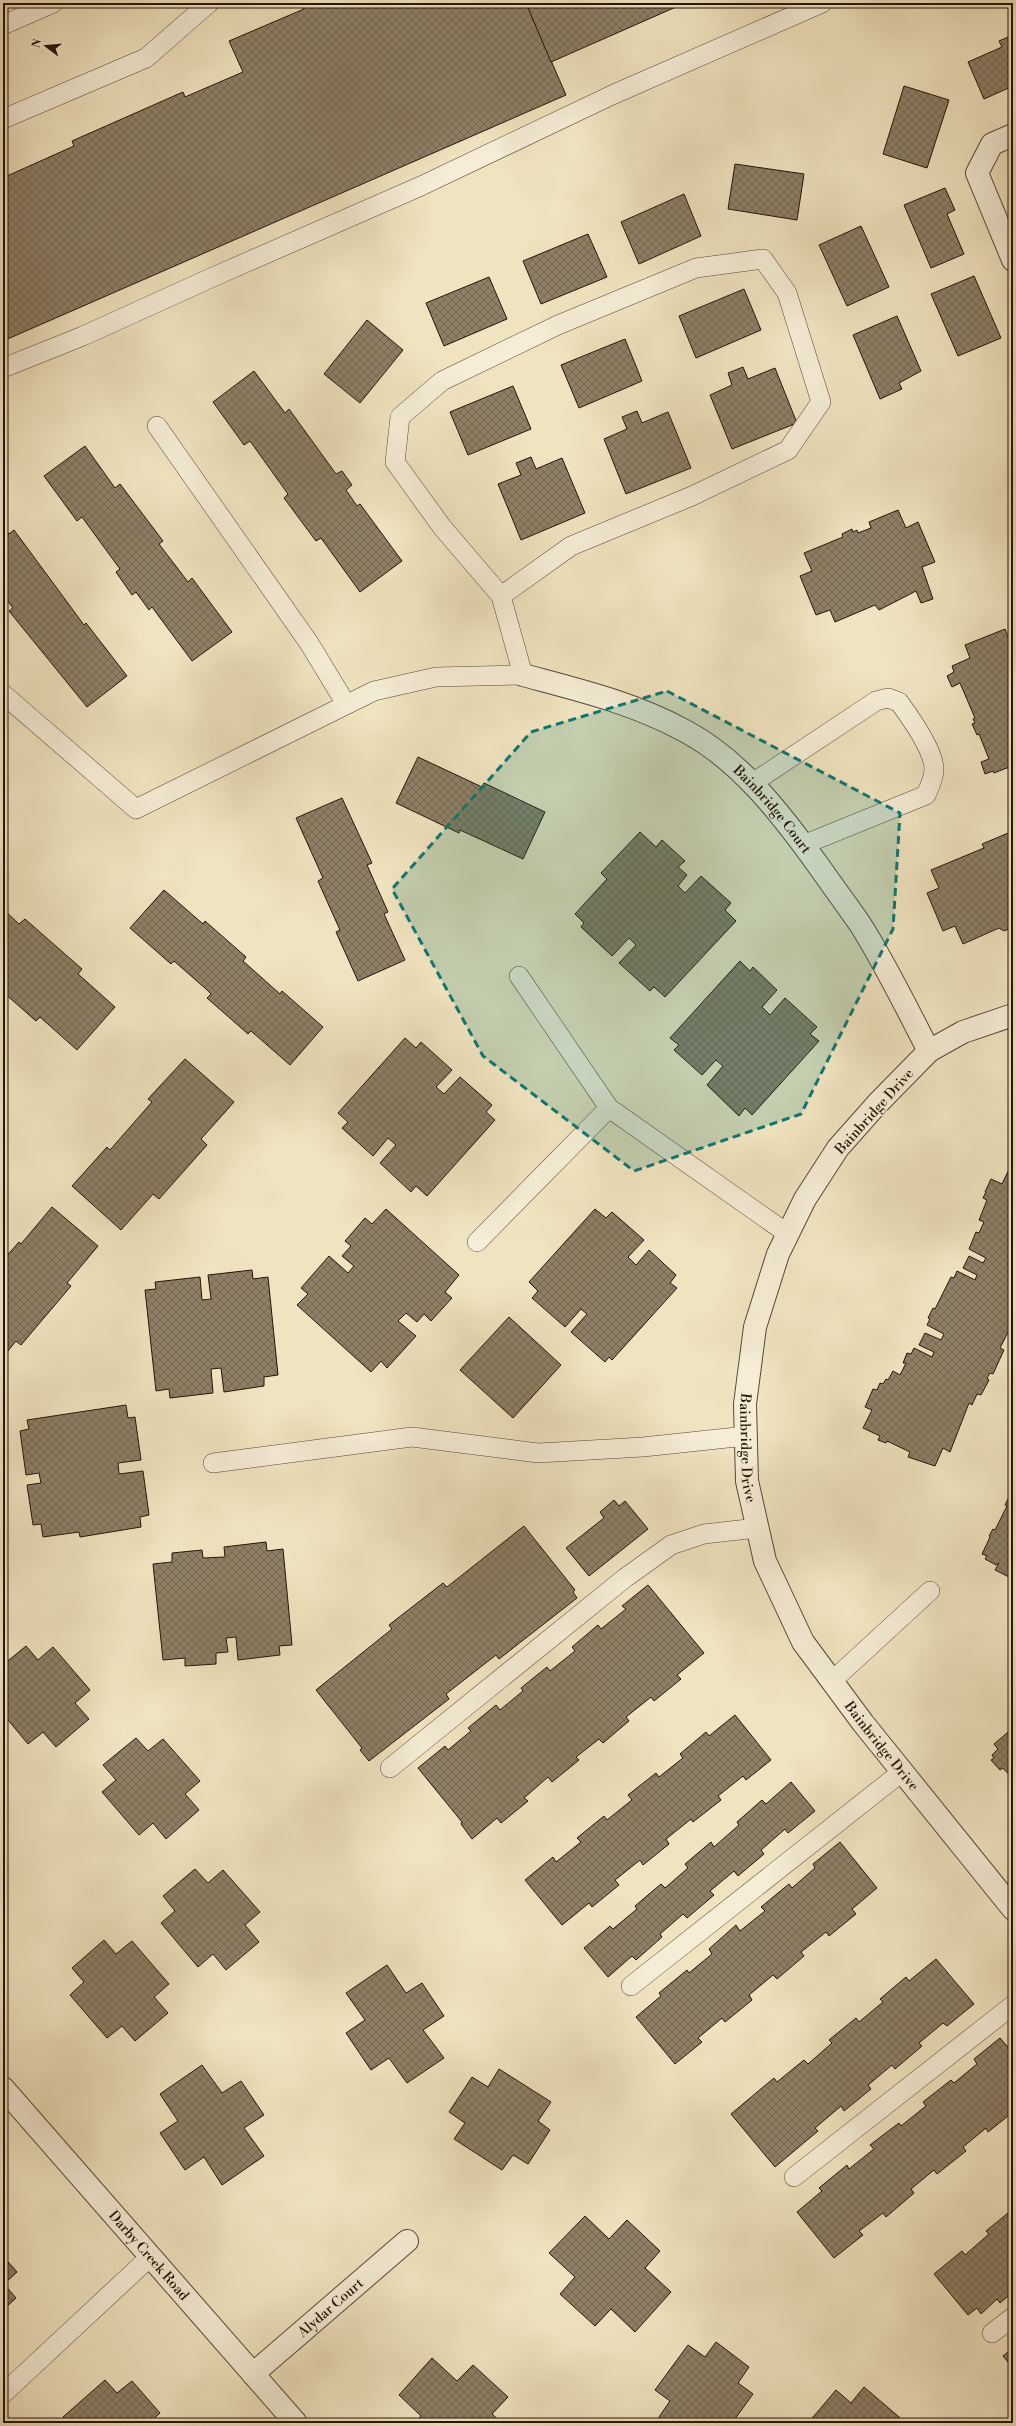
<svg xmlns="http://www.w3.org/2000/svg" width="1016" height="2426" font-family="'Libre Bodoni',serif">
  <defs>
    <pattern id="building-cross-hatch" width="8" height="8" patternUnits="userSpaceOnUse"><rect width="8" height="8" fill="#8e8067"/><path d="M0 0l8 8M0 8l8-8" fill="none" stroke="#746853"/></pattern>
  </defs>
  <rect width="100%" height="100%" fill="#f0e4c0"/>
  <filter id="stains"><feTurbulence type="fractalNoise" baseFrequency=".005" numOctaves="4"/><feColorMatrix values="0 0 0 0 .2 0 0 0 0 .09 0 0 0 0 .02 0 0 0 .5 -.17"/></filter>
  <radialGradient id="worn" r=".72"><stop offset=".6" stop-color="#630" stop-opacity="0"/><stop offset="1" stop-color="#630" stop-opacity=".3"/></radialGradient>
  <g fill="url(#building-cross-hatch)" stroke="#241306">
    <polygon points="301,3 526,3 566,95 3,341 3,174 7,176 74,146 72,141 183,92 185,97 243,72 229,41 304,9"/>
    <polygon points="526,3 685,3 551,62"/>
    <polygon points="1013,35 1013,86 984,99 968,62 1002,47 999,41"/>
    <polygon points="904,86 949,100 927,168 883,154"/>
    <polygon points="735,164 804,174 797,220 728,209"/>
    <polygon points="945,188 955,210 947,214 964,254 931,268 904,205"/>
    <polygon points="684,194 701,236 639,264 621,222"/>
    <polygon points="861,226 889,287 847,306 819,245"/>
    <polygon points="588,234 607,277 541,304 523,261"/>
    <polygon points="974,276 1001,338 958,356 931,294"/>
    <polygon points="489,277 507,319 444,346 426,303"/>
    <polygon points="744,289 761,330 696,358 679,316"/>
    <polygon points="897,316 921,371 899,383 902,389 880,399 853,335"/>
    <polygon points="367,320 403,350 360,403 324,374"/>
    <polygon points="625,339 642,381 579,408 561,365"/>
    <polygon points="743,367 748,379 775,368 797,423 732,449 710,395 732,385 728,373"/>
    <polygon points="254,371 285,413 289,409 336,474 342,471 352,485 346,490 357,506 360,504 402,561 360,592 321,538 316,541 284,498 288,494 250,441 244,445 213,402"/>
    <polygon points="513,386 531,429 468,455 450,412"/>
    <polygon points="637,411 642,423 668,412 691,468 626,494 604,439 627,429 622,417"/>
    <polygon points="85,446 115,488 120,484 163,541 159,544 188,582 192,578 232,632 192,661 152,607 149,610 136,592 132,595 116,572 120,569 82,517 77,521 44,476"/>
    <polygon points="531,457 536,469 562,458 585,513 521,540 498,484 521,475 516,463"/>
    <polygon points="898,510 906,528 918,522 935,562 922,567 933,599 921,603 916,591 879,610 875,605 835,622 830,610 816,615 800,576 812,571 804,553 843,537 842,534 852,529 853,532 857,530 858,533 871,528 869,522"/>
    <polygon points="3,525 9,534 14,530 84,625 86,623 127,676 87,707 9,611 13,608 3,595"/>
    <polygon points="1005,629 1010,642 1013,640 1013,769 1012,766 994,773 993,771 985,774 981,762 989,759 979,734 977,735 972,724 975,723 973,719 975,718 960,683 952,687 947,676 954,672 952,666 970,658 965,645"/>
    <polygon points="418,757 482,787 484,783 545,812 523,859 460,830 459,833 396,803"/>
    <polygon points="342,798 372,863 367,865 388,912 384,914 405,960 358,981 336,932 340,930 318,881 323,878 296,818"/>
    <polygon points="1013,831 1013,927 1004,931 999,928 963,944 955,926 943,931 927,893 939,888 931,870 984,848 982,844"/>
    <polygon points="640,832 656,847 662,840 685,861 678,867 687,875 678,886 685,893 701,876 731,903 725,910 736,921 665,997 654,987 650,991 619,963 636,945 629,938 612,956 581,927 584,923 575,914 607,879 601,873"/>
    <polygon points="164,890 203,924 205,921 246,957 243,961 280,994 282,991 323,1027 290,1065 251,1031 248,1034 207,998 211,994 206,989 174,961 171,964 130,928"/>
    <polygon points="3,909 19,924 25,919 82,969 78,974 115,1007 77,1050 40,1017 36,1021 3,992"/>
    <polygon points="740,961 750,971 753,967 777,990 762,1007 770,1015 785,998 817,1027 810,1034 819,1041 752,1115 745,1108 739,1116 707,1085 723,1066 716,1060 702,1075 674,1050 679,1045 670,1038"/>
    <polygon points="405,1038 416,1048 421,1042 452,1070 436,1087 444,1094 460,1077 492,1105 486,1112 495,1120 427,1196 416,1186 411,1192 380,1163 396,1145 388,1138 373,1156 342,1128 348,1122 338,1113"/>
    <polygon points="185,1059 234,1102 201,1139 207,1145 159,1199 153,1194 121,1230 72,1186 107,1147 110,1150 152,1102 148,1099"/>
    <polygon points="1011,1165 1013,1166 1013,1326 1011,1326 1000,1348 1004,1350 993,1374 990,1373 987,1378 989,1380 981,1395 977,1394 972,1405 969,1403 950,1452 943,1448 935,1466 908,1457 910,1452 887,1441 886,1443 878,1440 880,1436 863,1428 872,1410 865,1407 873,1389 877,1390 880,1383 883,1384 886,1379 888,1380 893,1371 900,1375 906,1363 903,1363 907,1353 911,1354 914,1348 932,1357 934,1352 919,1345 925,1333 941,1340 944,1334 927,1325 930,1319 928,1318 933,1308 935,1309 951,1277 954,1278 957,1271 975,1280 977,1275 963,1268 969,1256 983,1263 986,1258 969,1249 976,1232 979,1233 984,1222 979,1220 987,1200 983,1198 986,1192 985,1192 991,1179 1002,1184"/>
    <polygon points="52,1207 98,1246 67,1283 71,1286 21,1345 16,1341 3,1357 3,1260 19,1242 21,1244"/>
    <polygon points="386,1209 459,1275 445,1292 452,1298 431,1321 424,1314 417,1322 406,1313 398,1321 416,1336 387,1368 381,1361 371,1372 297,1305 308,1294 301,1288 329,1256 348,1273 354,1266 342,1256 351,1246 345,1241 365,1218 372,1224"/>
    <polygon points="595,1209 606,1218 612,1212 644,1240 628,1257 636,1265 649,1250 676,1275 670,1283 677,1288 612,1360 609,1357 605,1362 571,1332 587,1314 581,1309 565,1327 532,1298 538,1291 529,1282"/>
    <polygon points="252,1270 253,1279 268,1277 278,1375 264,1377 264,1386 224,1392 221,1368 211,1369 213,1393 170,1398 169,1389 156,1391 145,1290 156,1289 155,1282 200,1277 202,1300 211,1299 208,1275"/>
    <polygon points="509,1317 561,1365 513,1418 460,1370"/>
    <polygon points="126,1405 128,1418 135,1417 141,1460 118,1463 119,1474 143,1471 149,1515 140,1517 141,1527 80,1537 79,1532 43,1537 41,1524 33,1525 27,1485 41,1483 39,1473 26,1475 20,1431 29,1429 27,1420"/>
    <polygon points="1013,1495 1013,1579 995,1570 999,1563 996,1565 985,1559 987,1556 982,1554 990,1537 989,1536 993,1529 995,1530 1007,1506 1005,1505 1009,1497 1011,1498"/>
    <polygon points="614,1500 619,1506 625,1501 648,1529 589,1576 566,1548 604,1518 600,1512"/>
    <polygon points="524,1526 575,1590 573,1592 577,1598 499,1659 496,1655 446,1694 449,1699 369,1761 360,1750 362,1748 316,1690 392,1629 389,1625 443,1583 447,1587"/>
    <polygon points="266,1542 267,1551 283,1549 292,1645 279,1646 280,1655 238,1660 236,1637 226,1638 228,1652 216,1653 216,1664 185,1666 185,1658 163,1660 153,1564 172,1562 172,1553 202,1550 203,1558 225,1557 224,1547"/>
    <polygon points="648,1585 704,1653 677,1675 681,1679 654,1701 651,1697 626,1717 629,1721 603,1743 599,1739 576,1757 579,1760 552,1782 548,1777 524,1798 528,1801 501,1823 497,1818 472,1839 461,1824 462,1822 418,1768 445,1746 448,1750 471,1731 468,1728 496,1705 500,1710 523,1691 521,1688 547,1667 550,1671 575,1651 572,1647 598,1625 601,1629 626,1609 622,1606"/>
    <polygon points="26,1646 38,1660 53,1647 90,1690 75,1703 89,1719 56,1747 43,1732 28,1744 3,1714 3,1690 6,1688 3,1685 3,1665"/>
    <polygon points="735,1715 771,1760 746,1780 743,1776 718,1796 721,1800 693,1822 691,1819 666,1839 669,1844 643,1865 640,1860 615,1880 619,1885 592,1907 589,1903 562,1925 525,1880 553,1857 556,1862 581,1842 577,1838 604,1816 607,1820 632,1800 628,1795 656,1773 659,1777 683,1758 680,1754 706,1732 709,1736"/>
    <polygon points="1013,1728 1013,1779 1003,1768 1000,1770 991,1760 994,1758 992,1755 998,1749 994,1744"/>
    <polygon points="136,1738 148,1751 163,1739 200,1781 185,1794 199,1810 166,1839 153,1823 139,1835 102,1792 116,1780 103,1765"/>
    <polygon points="791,1782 815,1811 788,1833 785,1829 761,1850 764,1854 738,1876 734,1871 710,1891 714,1895 687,1918 683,1914 660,1934 662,1937 636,1960 632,1956 608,1977 584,1948 610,1926 613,1929 637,1909 635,1906 661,1884 665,1888 688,1868 685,1864 711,1842 714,1847 739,1825 737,1822 762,1800 766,1804"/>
    <polygon points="840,1842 877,1888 852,1909 856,1914 829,1936 826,1932 801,1952 804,1956 777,1979 773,1975 749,1995 752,2000 725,2022 722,2018 698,2038 702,2042 675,2064 636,2017 661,1996 659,1993 687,1970 689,1973 712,1954 709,1949 736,1925 740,1931 765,1911 761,1907 789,1884 792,1888 815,1868 813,1864"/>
    <polygon points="195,1869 208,1883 223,1870 260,1912 245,1925 259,1942 226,1970 213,1954 198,1967 161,1923 175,1911 163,1896"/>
    <polygon points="104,1940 116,1954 132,1941 169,1984 154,1997 168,2013 135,2041 122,2026 107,2038 70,1995 84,1982 72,1968"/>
    <polygon points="936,1959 974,2004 947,2026 943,2023 919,2043 922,2046 895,2069 892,2065 868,2085 871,2089 844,2111 841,2106 815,2128 818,2131 775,2167 731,2114 774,2078 777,2082 804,2060 808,2064 832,2043 829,2040 856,2018 859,2022 883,2002 880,1999 906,1977 909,1981"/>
    <polygon points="387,1965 406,1993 422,1983 444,2016 423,2030 444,2058 407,2083 389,2058 371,2070 346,2033 365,2020 346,1993"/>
    <polygon points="1000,2038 1013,2053 1013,2112 988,2132 986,2128 963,2147 966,2151 937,2174 934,2170 911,2189 914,2193 886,2217 883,2213 859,2231 863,2235 834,2258 797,2212 822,2191 819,2188 847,2165 849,2169 874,2149 870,2145 899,2123 901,2126 926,2106 923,2102 951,2080 954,2083 977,2064 974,2059"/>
    <polygon points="202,2065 222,2093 241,2081 264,2115 244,2128 264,2156 222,2185 204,2157 185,2170 160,2133 178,2121 160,2094"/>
    <polygon points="499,2069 551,2102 538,2121 550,2130 528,2164 513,2155 502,2170 454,2139 465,2123 449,2112 472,2077 488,2087"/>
    <polygon points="1013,2209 1013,2292 1000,2303 997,2299 981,2314 977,2308 968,2315 934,2274 962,2251 965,2255 989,2234 986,2231"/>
    <polygon points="585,2216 609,2239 627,2220 660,2251 645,2268 671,2292 635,2332 611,2309 595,2326 560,2294 575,2277 549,2253"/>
    <polygon points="3,2256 17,2272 4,2284 16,2298 3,2310"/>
    <polygon points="716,2342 749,2367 738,2383 753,2394 732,2423 666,2423 659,2417 670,2401 655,2390 688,2345 705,2357"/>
    <polygon points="1013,2348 1013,2368 1003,2356"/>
    <polygon points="432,2358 457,2381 473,2365 508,2397 492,2414 502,2423 414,2423 421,2416 399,2395"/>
    <polygon points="105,2380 117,2393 132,2381 160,2413 149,2423 68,2423 63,2417"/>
    <polygon points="864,2387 906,2423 808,2423 836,2390 851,2403"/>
  </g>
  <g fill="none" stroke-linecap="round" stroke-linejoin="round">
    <g stroke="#574734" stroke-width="20">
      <g id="lane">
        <polyline points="3,25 53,3"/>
        <polyline points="3,119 146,58 209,3"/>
        <polyline points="3,368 83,336 213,277 421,186 612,95 822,3"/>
        <polyline points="157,426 309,643 346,704"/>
        <polyline points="3,694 136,809 374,691 436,677 523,675 501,596 442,527 395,462 400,417 442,381 558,325 696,268 763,259 787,293 821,402 788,450 692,496 571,546 501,596"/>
        <path d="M 751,784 L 876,701 L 888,698 L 899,702 C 910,717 933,749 934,768 C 934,778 930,786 926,795 L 803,845"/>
        <polyline points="519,976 609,1108"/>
        <polyline points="477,1242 609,1108 788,1234"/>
        <polyline points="213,1463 412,1437 538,1453 643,1447 746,1436"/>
        <polyline points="832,1681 930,1591"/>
        <polyline points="390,1768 625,1578 671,1545 704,1534 757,1528"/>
        <polyline points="631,1986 903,1771"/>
        <polyline points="794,2177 1013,2005"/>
        <polyline points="992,2333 1013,2317"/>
        <polyline points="3,2394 150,2257"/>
      </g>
    </g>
    <g stroke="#574734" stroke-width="24">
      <g id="street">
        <polyline points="1013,135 992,144 977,173 1013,260"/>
        <path id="s1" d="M 523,675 C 579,690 634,703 685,731 C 740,760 782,815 818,865 C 832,885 846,904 860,924 C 886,965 907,1009 929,1051"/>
        <path id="s2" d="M 1013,1015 L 963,1032 L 929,1051 L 878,1103 L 838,1148 L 805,1199 L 778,1254 L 755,1327 L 745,1404 L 747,1481 L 765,1561 L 803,1642 L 863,1723 L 1013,1909"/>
        <path id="s3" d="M 3,2088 L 296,2423"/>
        <path id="s4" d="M 253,2374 L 407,2241"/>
      </g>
    </g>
    <use href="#lane" stroke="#f5edd6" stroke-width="19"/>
    <use href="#street" stroke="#f5edd6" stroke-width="22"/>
  </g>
  <path fill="#0f766e" fill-opacity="0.2" stroke="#0f766e" stroke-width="3" stroke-dasharray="8 5" stroke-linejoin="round" d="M 667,691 L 900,813 L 893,929 L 801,1114 L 634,1171 L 483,1056 L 392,889 L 531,732 Z"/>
  <g text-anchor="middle" stroke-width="3" stroke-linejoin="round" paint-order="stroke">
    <g font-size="14" fill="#241306" stroke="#f5edd6">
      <text dy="5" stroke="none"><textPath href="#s1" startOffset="290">Bainbridge Court</textPath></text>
      <text transform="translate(874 1111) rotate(-48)" y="5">Bainbridge Drive</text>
      <text dy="5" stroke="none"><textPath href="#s2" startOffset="545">Bainbridge Drive</textPath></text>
      <text dy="5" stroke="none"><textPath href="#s2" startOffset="880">Bainbridge Drive</textPath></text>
      <text dy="5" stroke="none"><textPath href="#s3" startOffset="222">Darby Creek Road</textPath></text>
      <text dy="5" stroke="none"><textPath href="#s4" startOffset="102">Alydar Court</textPath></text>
    </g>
  </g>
  <rect width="1016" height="2426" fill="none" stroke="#f0e4c0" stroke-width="16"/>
  <rect x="4" y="4" width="1008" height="2418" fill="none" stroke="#241306" stroke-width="2"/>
  <rect x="8" y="8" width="1000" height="2410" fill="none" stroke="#241306"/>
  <g transform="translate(46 46) rotate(286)" stroke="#f5edd6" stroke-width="3" paint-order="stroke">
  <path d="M0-3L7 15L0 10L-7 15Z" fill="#241306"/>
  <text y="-6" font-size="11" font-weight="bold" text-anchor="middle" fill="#241306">N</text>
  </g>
  <rect width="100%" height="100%" filter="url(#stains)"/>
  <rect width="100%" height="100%" fill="url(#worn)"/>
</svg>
